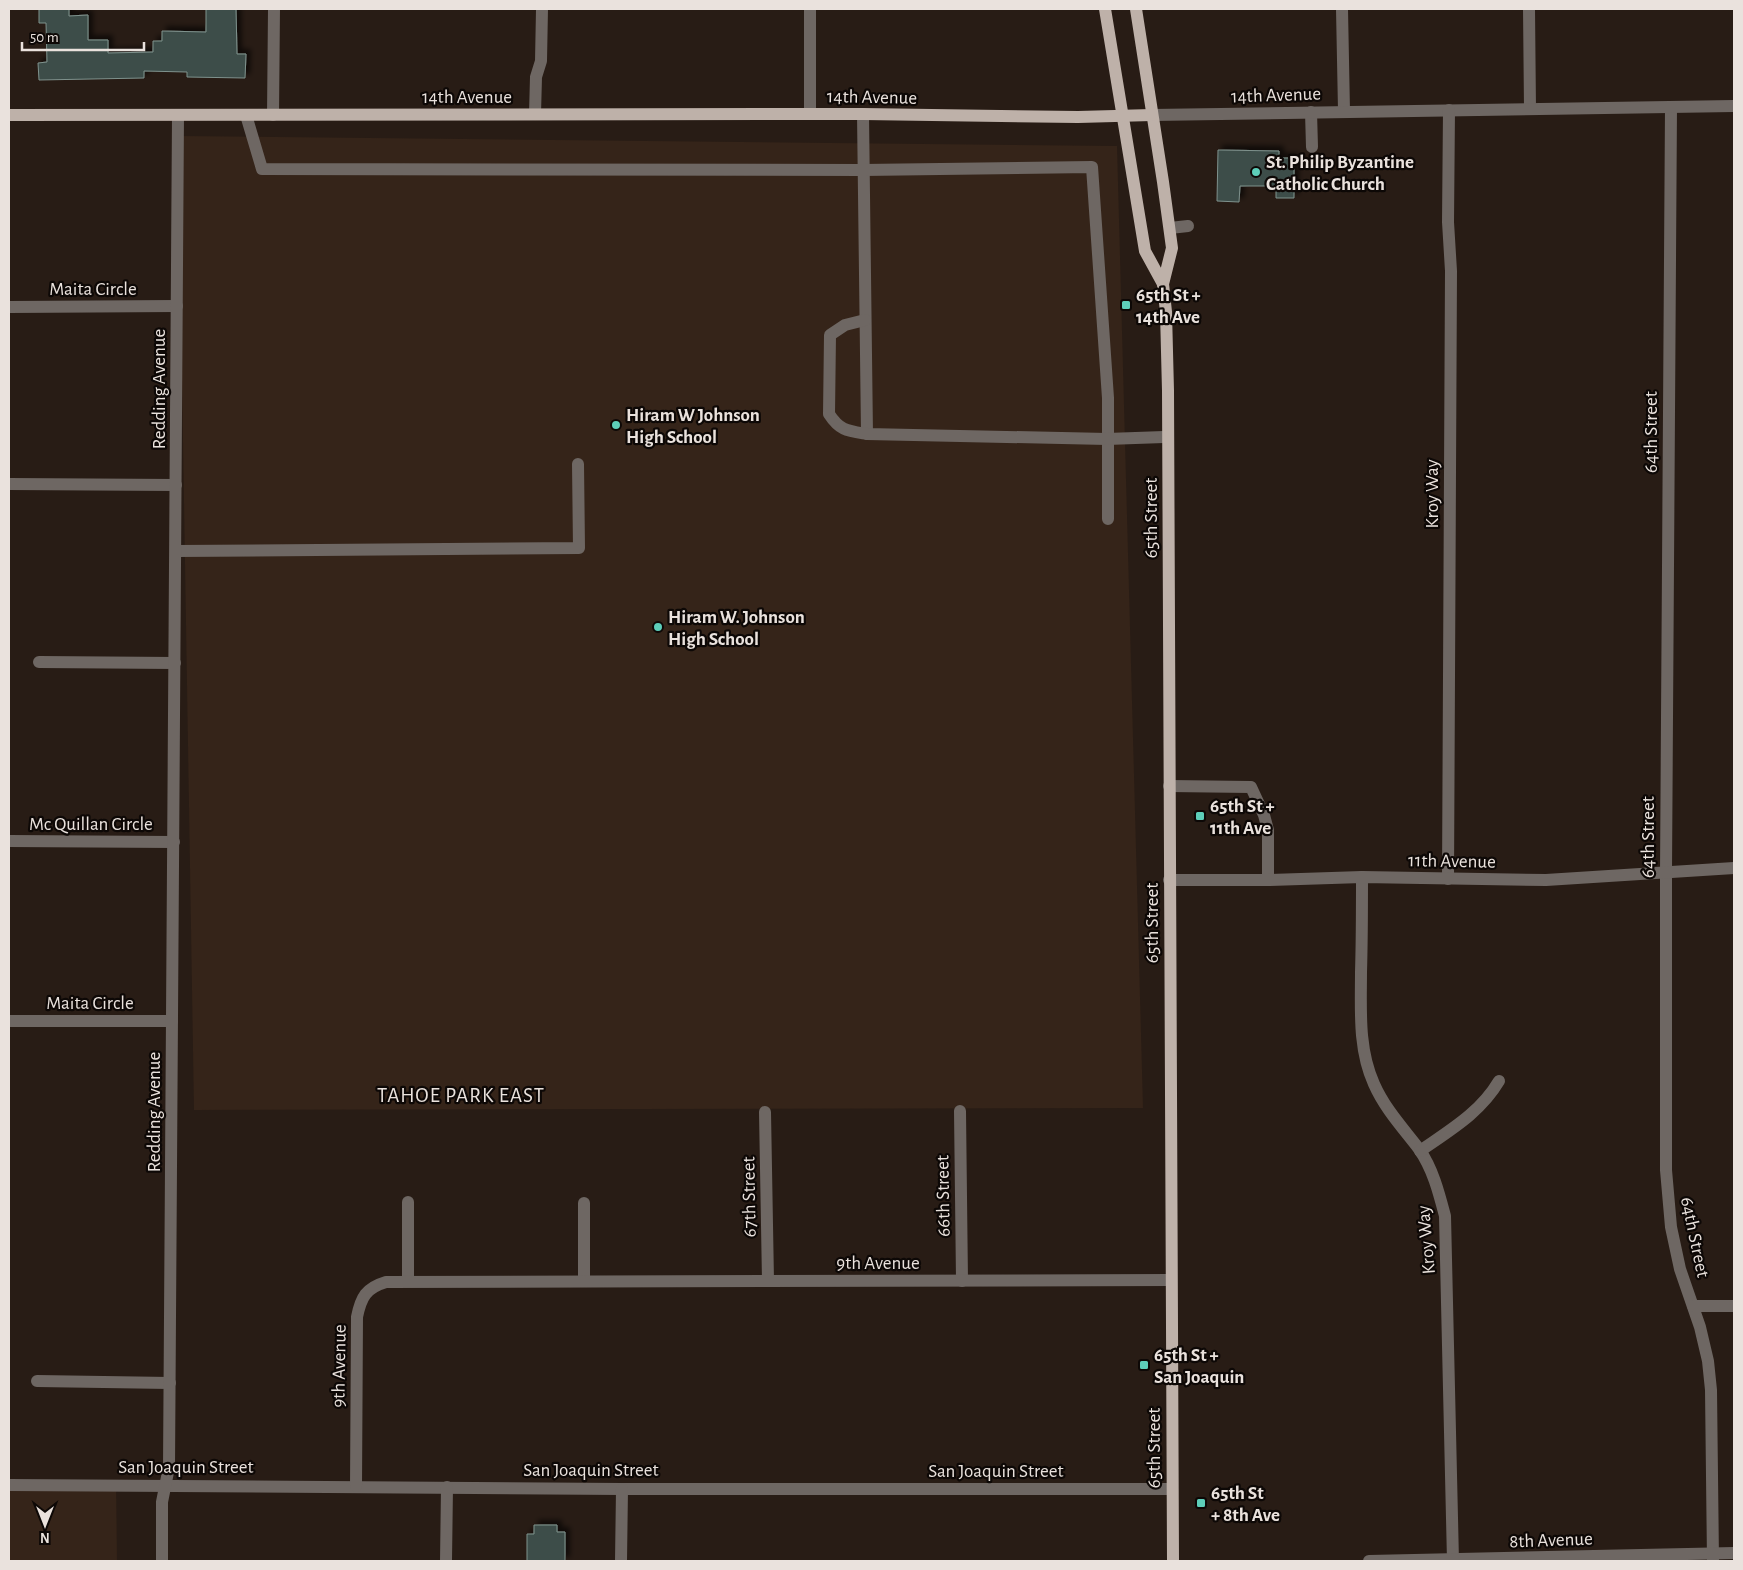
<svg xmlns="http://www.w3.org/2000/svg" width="1743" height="1570" font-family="'Alegreya Sans',sans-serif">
  <defs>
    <filter id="shadow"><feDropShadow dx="4.5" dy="-4.5" stdDeviation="2.5" flood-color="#0009"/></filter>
  </defs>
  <rect width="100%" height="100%" fill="#281c15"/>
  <g fill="#352419">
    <polygon points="178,136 1117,146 1143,1108 194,1110"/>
    <polygon points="9,1480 116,1481 117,1561 9,1561"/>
  </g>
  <g fill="#3c4d49" stroke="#7f928d" filter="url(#shadow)">
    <polygon points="39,9 69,9 69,16 88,15 88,40 108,40 108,53 153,52 153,41 162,41 162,31 206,32 206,9 236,9 237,54 246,54 245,78 187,77 187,72 144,71 144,78 39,80 38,63 47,62 46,23 39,23"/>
    <polygon points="1218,150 1279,151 1279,158 1294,158 1294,198 1276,198 1276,186 1240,186 1239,202 1217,201"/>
    <polygon points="534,1525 557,1525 557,1532 565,1532 565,1561 527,1561 527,1534 534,1534"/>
  </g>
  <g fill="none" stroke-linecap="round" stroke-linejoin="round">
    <g stroke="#6e6763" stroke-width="12">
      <polyline points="1342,9 1344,111"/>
      <polyline points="1529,9 1530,109"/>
      <polyline points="1671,107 1666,872 1666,1170 1671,1227 1680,1269 1700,1327 1708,1361 1711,1390 1713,1561"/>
      <polyline points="1311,112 1312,147"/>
      <polyline points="535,114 536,77 541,61 542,9"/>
      <polyline points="810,114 810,9"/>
      <polyline points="863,114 867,434"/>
      <polyline points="246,115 262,169 863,170 1092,167 1108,398 1108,519"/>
      <polyline points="273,115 274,9"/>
      <polyline points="1152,115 1734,106"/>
      <polyline points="1170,228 1188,226"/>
      <polyline points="9,307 177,306"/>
      <path d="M 865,320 L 845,325 L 830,335 L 829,414 C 840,431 848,431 867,434 L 1107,439 L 1164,437"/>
      <polyline points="9,484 176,485"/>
      <polyline points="176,551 579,548 578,464"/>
      <polyline points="39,662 175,663"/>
      <polyline points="1169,786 1251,787 1264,815 1268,830 1268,880"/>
      <polyline points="9,841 174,842"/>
      <path d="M 1362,877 C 1362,909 1362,940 1361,972 C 1361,1009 1358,1049 1374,1084 C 1385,1109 1403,1128 1419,1149 C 1433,1169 1439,1193 1445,1216 L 1453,1561"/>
      <polyline points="1448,879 1451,271 1448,222 1449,110"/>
      <polyline points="1169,880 1268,880 1362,877 1546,880 1734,868"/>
      <polyline points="9,1021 172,1021"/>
      <polyline points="960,1111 962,1281"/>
      <polyline points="765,1112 768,1281"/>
      <path d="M 1420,1151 C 1450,1130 1480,1113 1499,1081"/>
      <polyline points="584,1203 584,1281"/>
      <polyline points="408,1281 408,1202"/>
      <polyline points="1693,1306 1734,1306"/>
      <polyline points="37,1381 170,1383"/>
      <polyline points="9,1485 622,1489 1172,1489"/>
      <path d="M 356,1486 L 357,1317 C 361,1297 366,1288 386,1282 L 1171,1280"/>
      <polyline points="162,1561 162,1502 169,1467 178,115"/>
      <polyline points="446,1561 447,1487"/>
      <polyline points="621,1561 622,1489"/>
      <polyline points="1369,1561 1734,1553"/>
    </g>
    <g stroke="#beb1a9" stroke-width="12">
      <polyline points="1105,9 1145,251 1163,284"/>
      <polyline points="1136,9 1163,182 1172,248 1163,284 1166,312 1168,391 1173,1561"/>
      <polyline points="9,115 863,114 1078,117 1152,115"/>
    </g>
  </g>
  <g fill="#5dceb9" stroke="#0d0806" stroke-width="2">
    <circle cx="1256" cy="172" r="5"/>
    <rect x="1121" y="300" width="10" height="10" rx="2.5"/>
    <circle cx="616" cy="425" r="5"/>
    <circle cx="658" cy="627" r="5"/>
    <rect x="1195" y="811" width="10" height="10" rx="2.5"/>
    <rect x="1139" y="1360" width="10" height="10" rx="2.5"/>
    <rect x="1196" y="1498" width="10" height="10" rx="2.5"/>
  </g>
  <g text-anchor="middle" stroke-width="4.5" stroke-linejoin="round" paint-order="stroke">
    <g font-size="19" fill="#eae2dd" stroke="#0d0806">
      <text transform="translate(1276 94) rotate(-2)" y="7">14th Avenue</text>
      <text x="467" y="103">14th Avenue</text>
      <text transform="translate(872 96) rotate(1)" y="7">14th Avenue</text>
      <text x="93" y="295">Maita Circle</text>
      <text transform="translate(158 389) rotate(-90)" y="7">Redding Avenue</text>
      <text transform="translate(1650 432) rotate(-90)" y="7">64th Street</text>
      <text transform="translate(1431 494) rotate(-90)" y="7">Kroy Way</text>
      <text transform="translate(1150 518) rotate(-90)" y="7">65th Street</text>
      <text x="91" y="830">Mc Quillan Circle</text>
      <text transform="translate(1647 837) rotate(-90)" y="7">64th Street</text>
      <text transform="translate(1452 860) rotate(1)" y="7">11th Avenue</text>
      <text transform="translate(1151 923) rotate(-90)" y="7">65th Street</text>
      <text x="90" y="1009">Maita Circle</text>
      <text transform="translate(153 1112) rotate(-90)" y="7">Redding Avenue</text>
      <text transform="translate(942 1196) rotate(-91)" y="7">66th Street</text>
      <text transform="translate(748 1197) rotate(-91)" y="7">67th Street</text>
      <text transform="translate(1696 1237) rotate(78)" y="7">64th Street</text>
      <text transform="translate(1425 1240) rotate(-95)" y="7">Kroy Way</text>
      <text x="878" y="1269">9th Avenue</text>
      <text transform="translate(338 1366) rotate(-89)" y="7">9th Avenue</text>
      <text transform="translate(1153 1448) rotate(-90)" y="7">65th Street</text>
      <text x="186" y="1473">San Joaquin Street</text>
      <text x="591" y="1476">San Joaquin Street</text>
      <text x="996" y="1477">San Joaquin Street</text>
      <text transform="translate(1551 1539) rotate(-2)" y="7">8th Avenue</text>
    </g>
    <g font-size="19" font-weight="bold" fill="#eae2dd" stroke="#0d0806" text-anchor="start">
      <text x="1266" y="168">St. Philip Byzantine<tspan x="1266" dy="22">Catholic Church</tspan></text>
      <text x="1136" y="301">65th St +<tspan x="1136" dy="22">14th Ave</tspan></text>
      <text x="626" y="421">Hiram W Johnson<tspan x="626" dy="22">High School</tspan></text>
      <text x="668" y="623">Hiram W. Johnson<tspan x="668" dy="22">High School</tspan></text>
      <text x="1210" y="812">65th St +<tspan x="1210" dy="22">11th Ave</tspan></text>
      <text x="1154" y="1361">65th St +<tspan x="1154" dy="22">San Joaquin</tspan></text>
      <text x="1211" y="1499">65th St<tspan x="1211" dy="22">+ 8th Ave</tspan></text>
    </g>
    <g font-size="21" letter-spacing="1" fill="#eae2dd" stroke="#0d0806">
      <text x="461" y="1102">TAHOE PARK EAST</text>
    </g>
  </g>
  <rect width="1743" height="1570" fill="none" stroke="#eae2dd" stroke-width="20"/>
  <g transform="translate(45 1525) rotate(180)" stroke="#0d0806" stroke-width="4" paint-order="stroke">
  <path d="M0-4L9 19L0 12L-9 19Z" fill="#eae2dd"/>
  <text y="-8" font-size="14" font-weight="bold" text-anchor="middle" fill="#eae2dd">N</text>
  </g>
  <path d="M22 42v8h122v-8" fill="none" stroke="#eae2dd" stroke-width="2.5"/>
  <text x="30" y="42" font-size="15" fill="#eae2dd" stroke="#0d0806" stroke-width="4" paint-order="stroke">50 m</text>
</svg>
